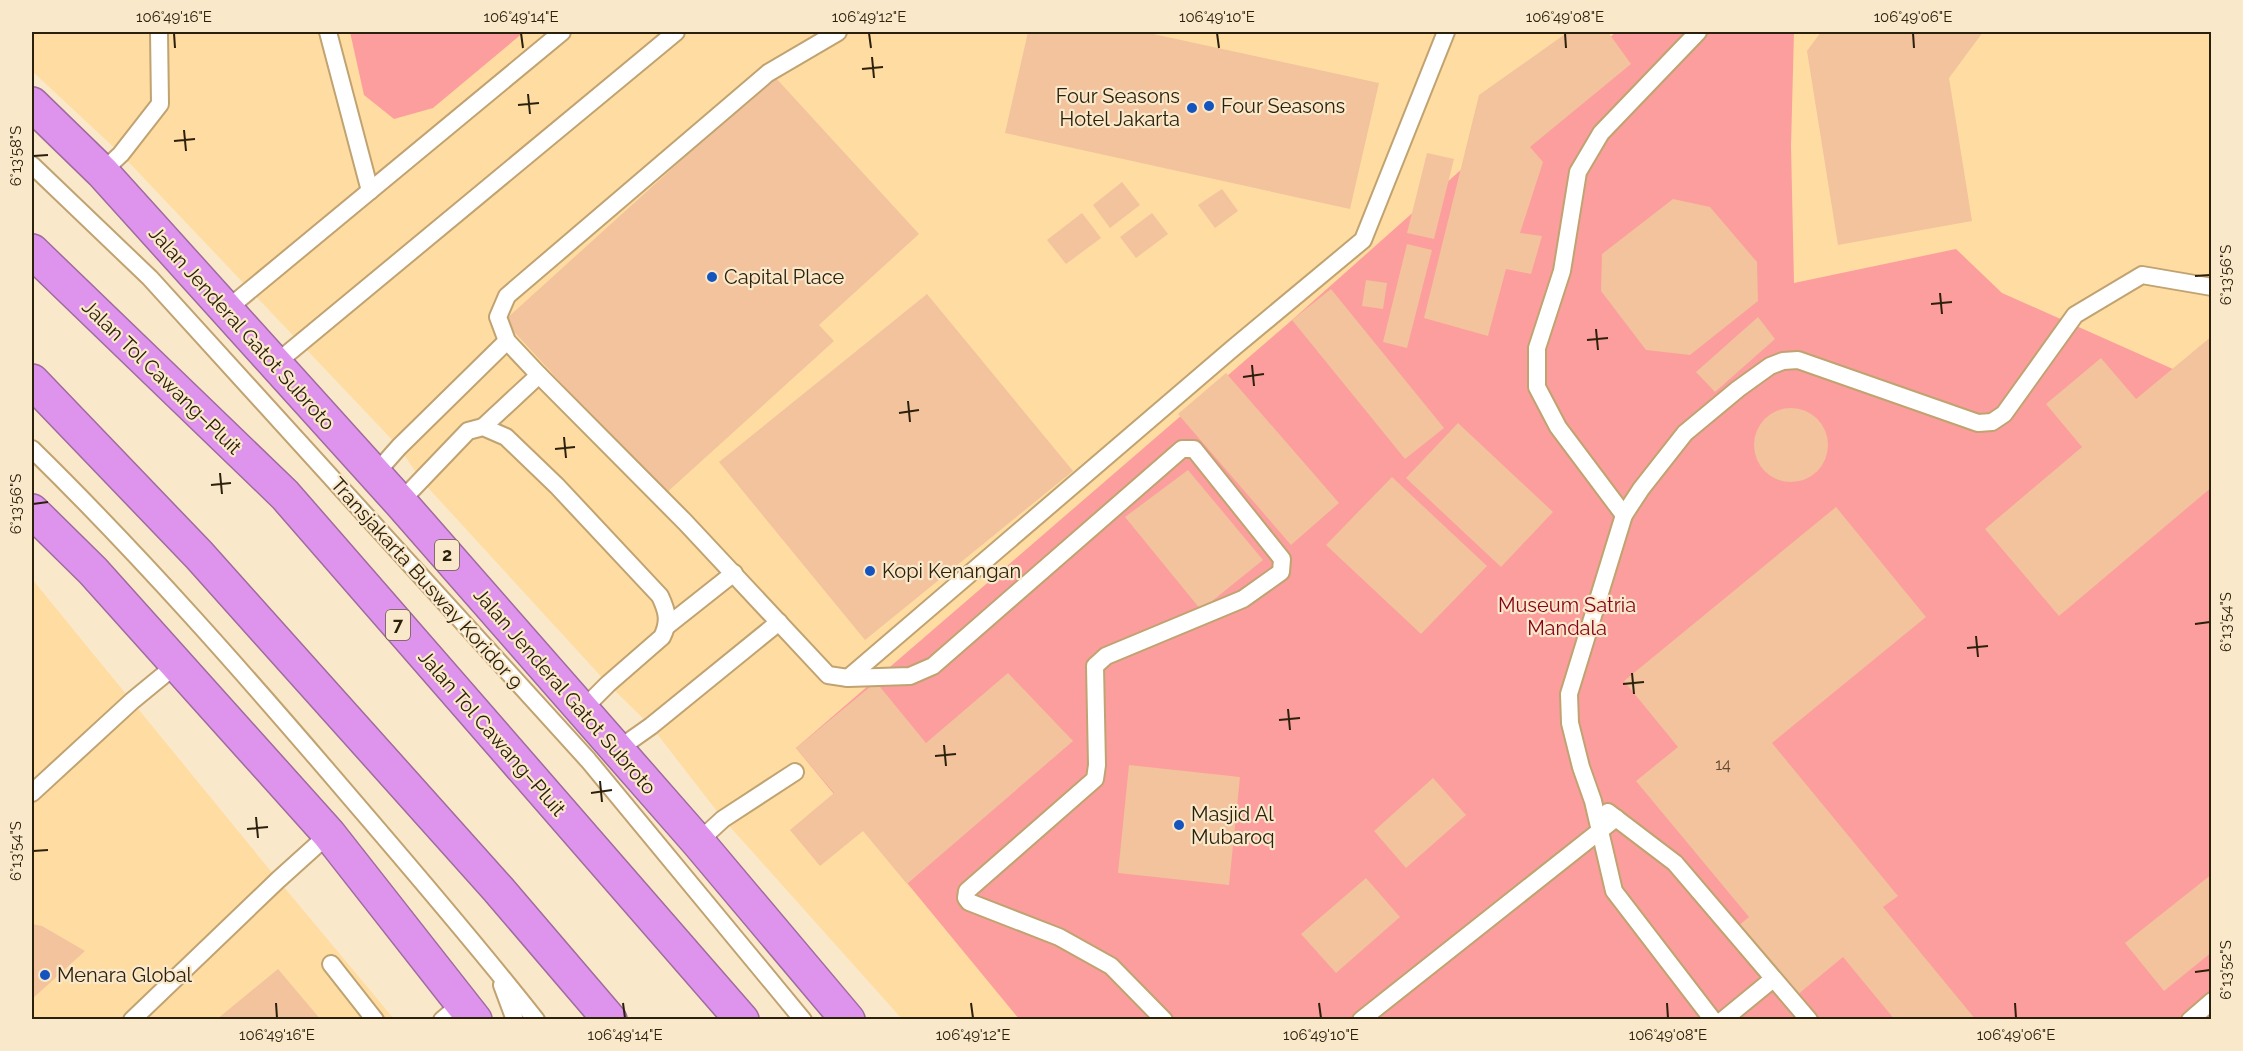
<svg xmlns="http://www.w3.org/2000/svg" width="2243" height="1051" font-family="Raleway,sans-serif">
  <rect width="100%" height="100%" fill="#fae8ca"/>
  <g fill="#ffdca1">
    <polygon points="32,32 2211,32 2211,1019 902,1019 723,819 651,726 608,684 421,480 399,447 121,154 32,71"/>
    <polygon points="32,579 278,880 394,1019 32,1019"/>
  </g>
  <g fill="#fc9e9d">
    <polygon points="350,32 524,32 433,108 394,119 364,95"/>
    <polygon points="1616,32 1794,32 1791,146 1794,283 1956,249 2002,293 2211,386 2212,1006 2198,1019 1019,1019 796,748 1292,320"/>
  </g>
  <g fill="#f2c39c">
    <polygon points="1028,32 1144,32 1379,83 1350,209 1005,133"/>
    <polygon points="1568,32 1608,32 1631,64 1530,147 1543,162 1520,233 1542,236 1531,274 1506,269 1488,336 1424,318 1479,95"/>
    <polygon points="1821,32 1983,32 1949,78 1972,221 1838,245 1807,51"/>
    <polygon points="774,76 919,234 819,325 834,341 664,495 504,321"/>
    <polygon points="1427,153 1454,159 1434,239 1407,233"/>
    <polygon points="1122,182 1140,205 1110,228 1093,205"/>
    <polygon points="1222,189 1238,211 1215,228 1198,205"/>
    <polygon points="1673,199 1710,207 1757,262 1758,301 1690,355 1646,350 1601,291 1602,254"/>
    <polygon points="1082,213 1101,238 1066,264 1047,240"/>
    <polygon points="1152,213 1168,234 1136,258 1120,237"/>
    <polygon points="1407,244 1432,250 1407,348 1383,342"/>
    <polygon points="1366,280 1387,283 1383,309 1362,306"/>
    <polygon points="1331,289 1444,428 1405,459 1292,320"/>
    <polygon points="927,294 1073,471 865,640 719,462"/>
    <polygon points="1758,317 1775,339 1715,392 1696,372"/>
    <polygon points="2212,336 2212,487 2059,616 1985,529 2082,447 2046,404 2101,358 2136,399"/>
    <polygon points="1226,373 1339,503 1291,545 1178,414"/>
    <circle cx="1791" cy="445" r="37"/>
    <polygon points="1458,423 1553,512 1501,567 1406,478"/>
    <polygon points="1188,470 1263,560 1201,610 1125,517"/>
    <polygon points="1392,477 1487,566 1421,634 1326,545"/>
    <polygon points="1836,507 1926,617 1772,743 1898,896 1883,907 1976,1020 1895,1020 1843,957 1796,996 1738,926 1749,917 1636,781 1678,747 1624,681"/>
    <polygon points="1008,673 1073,741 907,884 863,831 820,866 790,830 834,793 796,748 876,682 926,743"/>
    <polygon points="1129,765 1240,777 1229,885 1118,873"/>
    <polygon points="1433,778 1466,815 1406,868 1374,831"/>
    <polygon points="2212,874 2212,952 2164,991 2125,943"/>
    <polygon points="1366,878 1400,917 1336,973 1301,934"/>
    <polygon points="32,924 42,926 85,951 32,999"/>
    <polygon points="278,969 321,1020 216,1020"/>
  </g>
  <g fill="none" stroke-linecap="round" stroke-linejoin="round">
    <g stroke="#c0a371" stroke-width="20">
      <g id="lane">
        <polyline points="328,32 370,191"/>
        <polyline points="32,165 150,278 588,760 803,1020"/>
        <polyline points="102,172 121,154 160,104 159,32"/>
        <polyline points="226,310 562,32"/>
        <polyline points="275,364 676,32"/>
        <polyline points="539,375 685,522 828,675 848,678 910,676 933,666 1182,449 1194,449 1282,559 1281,572 1243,599 1106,656 1095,666 1097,765 1095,779 967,891 966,898 969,902 1059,937 1111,966 1164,1020"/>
        <polyline points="483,427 539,375 507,341 498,317 507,296 768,73 838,32"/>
        <path d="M 32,449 C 142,557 244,673 344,790 C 409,866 474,941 536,1020"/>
        <polyline points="375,474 399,447 507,341"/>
        <path d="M 400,502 L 468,431 L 483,427 L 506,437 L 557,486 L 660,596 C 667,611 670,621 662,637 L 608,684 L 582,710"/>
        <polyline points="1624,515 1558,427 1537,387 1537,348 1562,271 1578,172 1601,133 1698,32"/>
        <polyline points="667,626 734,573"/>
        <polyline points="848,678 1232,349 1363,240 1446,32"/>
        <polyline points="617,750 651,726 779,622"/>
        <polyline points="32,793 132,701 177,664"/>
        <polyline points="1608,812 1675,863 1809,1020"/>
        <polyline points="698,842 723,819 795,772"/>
        <polyline points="331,964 375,1020"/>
        <polyline points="502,985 515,1020"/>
        <polyline points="132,1020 278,880 329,834"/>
        <polyline points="442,1020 462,1003"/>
        <polyline points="1361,1020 1616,818"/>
        <polyline points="1713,1020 1614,891 1593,801 1581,767 1570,723 1569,694 1624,515 1641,489 1685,433 1738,389 1770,366 1783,361 1798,360 1978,423 1992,422 2004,414 2075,315 2142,275 2212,287"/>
        <polyline points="1723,1020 1773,979"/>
        <polyline points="2190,1020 2212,1001"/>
      </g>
    </g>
    <g stroke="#9f6b9e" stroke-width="36">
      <g id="highway">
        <polyline points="32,104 102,172 400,502 698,842 848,1020"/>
        <polyline points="32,251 285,495 742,1020"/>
        <polyline points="32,381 199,555 498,889 610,1020"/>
        <polyline points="32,511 93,571 329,834 475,1020"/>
      </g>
    </g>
    <use href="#lane" stroke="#fff" stroke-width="16"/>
    <use href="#highway" stroke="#de94ed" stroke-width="33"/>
  </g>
  <path fill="none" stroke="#2b200c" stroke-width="2" d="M 174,33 L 175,48M 521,33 L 523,48M 869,33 L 871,48M 1217,33 L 1219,48M 1565,33 L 1566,48M 1913,33 L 1914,48M 872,57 L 874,78M 862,69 L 883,67M 528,94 L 530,114M 518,105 L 539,103M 184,130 L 186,151M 174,141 L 195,139M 33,156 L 48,155M 2195,276 L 2210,275M 1940,293 L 1942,314M 1931,304 L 1952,302M 1596,329 L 1598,350M 1587,340 L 1608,338M 1252,365 L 1254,386M 1243,377 L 1264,374M 908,401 L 910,422M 899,413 L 919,410M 564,437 L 566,458M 555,449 L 575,447M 220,473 L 222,494M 211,485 L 231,483M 33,504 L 48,502M 2195,624 L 2210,622M 1976,636 L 1978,657M 1967,648 L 1988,646M 1632,673 L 1634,694M 1623,684 L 1644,682M 1288,709 L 1290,730M 1279,720 L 1300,718M 944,745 L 946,766M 935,756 L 956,754M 600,781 L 602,802M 591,793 L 612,790M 256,817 L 258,838M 247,829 L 268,827M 33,851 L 48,850M 2195,972 L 2210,970M 276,1003 L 277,1018M 623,1003 L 625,1018M 971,1003 L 973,1018M 1319,1003 L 1321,1018M 1667,1003 L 1668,1018M 2015,1003 L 2016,1018"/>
  <g fill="#1454bf" stroke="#fae8ca" stroke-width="2">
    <circle cx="1209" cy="106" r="6"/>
    <circle cx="1192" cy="108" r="6"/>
    <circle cx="712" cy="277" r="6"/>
    <circle cx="870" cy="571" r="6"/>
    <circle cx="1179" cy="825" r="6"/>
    <circle cx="45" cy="975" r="6"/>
  </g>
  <g text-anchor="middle" stroke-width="4.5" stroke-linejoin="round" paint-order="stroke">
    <g font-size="16" fill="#5d4930">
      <text x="1723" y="770">14</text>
    </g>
    <g fill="#fae8ca" stroke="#695c45" stroke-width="1.5">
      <rect x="435" y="540" width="24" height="30" rx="4.5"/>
      <rect x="386" y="610" width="24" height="30" rx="4.5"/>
    </g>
    <g font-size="18" font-weight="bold" fill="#2b200c">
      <text x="447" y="561">2</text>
      <text x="398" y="631">7</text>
    </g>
    <g font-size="20" fill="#2b200c" stroke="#fae8ca" text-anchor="start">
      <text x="1180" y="103" text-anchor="end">Four Seasons<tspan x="1180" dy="23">Hotel Jakarta</tspan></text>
      <text x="1221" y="113">Four Seasons</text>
      <text x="724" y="284">Capital Place</text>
      <text x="882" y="578">Kopi Kenangan</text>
      <text x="1191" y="821">Masjid Al<tspan x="1191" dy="23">Mubaroq</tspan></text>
      <text x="57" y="982">Menara Global</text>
    </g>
    <g font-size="20" fill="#2b200c" stroke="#fae8ca">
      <text transform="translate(242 328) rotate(48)" y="7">Jalan Jenderal Gatot Subroto</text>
      <text transform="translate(162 377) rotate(44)" y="7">Jalan Tol Cawang–Pluit</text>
      <text transform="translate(427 583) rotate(48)" y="7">Transjakarta Busway Koridor 9</text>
      <text transform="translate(565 691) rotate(49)" y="7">Jalan Jenderal Gatot Subroto</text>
      <text transform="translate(492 733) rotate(49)" y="7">Jalan Tol Cawang–Pluit</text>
    </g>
    <g font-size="20" fill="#86001d" stroke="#fae8ca">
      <text x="1567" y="612">Museum Satria<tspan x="1567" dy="23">Mandala</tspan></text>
    </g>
  </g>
  <rect width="2243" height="1051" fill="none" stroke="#fae8ca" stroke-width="66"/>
  <rect x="33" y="33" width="2177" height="985" fill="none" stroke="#2b200c" stroke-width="2"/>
  <g font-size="15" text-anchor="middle" fill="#2b200c">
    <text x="174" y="22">106°49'16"E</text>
    <text x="521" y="22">106°49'14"E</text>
    <text x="869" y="22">106°49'12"E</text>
    <text x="1217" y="22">106°49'10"E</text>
    <text x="1565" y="22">106°49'08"E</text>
    <text x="1913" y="22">106°49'06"E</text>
    <text transform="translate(16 156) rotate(-90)" y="5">6°13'58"S</text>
    <text transform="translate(2226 275) rotate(-90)" y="5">6°13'56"S</text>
    <text transform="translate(16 504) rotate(-90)" y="5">6°13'56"S</text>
    <text transform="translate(2226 622) rotate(-90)" y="5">6°13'54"S</text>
    <text transform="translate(16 851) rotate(-90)" y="5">6°13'54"S</text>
    <text transform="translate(2226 970) rotate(-90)" y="5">6°13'52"S</text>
    <text x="277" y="1040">106°49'16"E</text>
    <text x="625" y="1040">106°49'14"E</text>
    <text x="973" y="1040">106°49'12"E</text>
    <text x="1321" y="1040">106°49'10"E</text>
    <text x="1668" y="1040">106°49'08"E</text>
    <text x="2016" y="1040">106°49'06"E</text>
  </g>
</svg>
